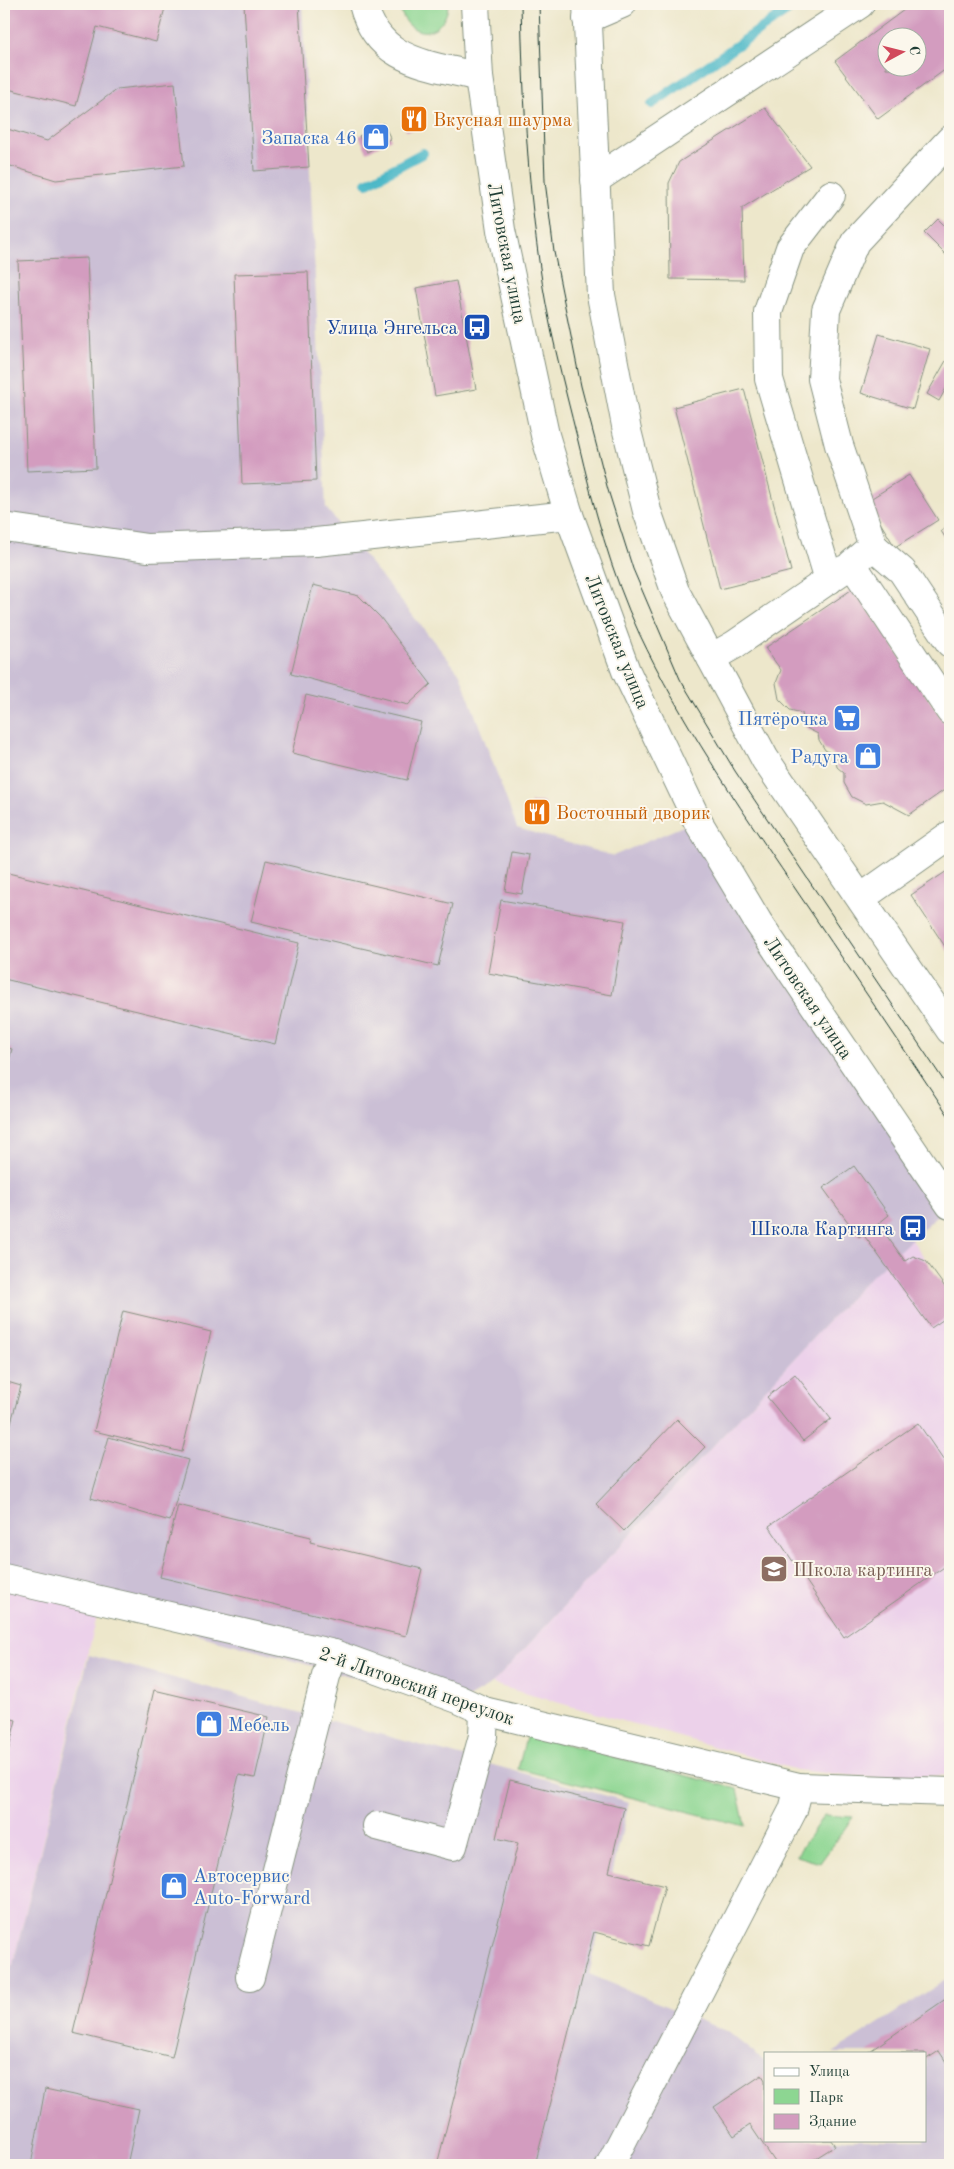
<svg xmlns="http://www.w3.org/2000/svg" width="954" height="2169" font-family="'Old Standard TT',serif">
  <rect width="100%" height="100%" fill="#fbf7ec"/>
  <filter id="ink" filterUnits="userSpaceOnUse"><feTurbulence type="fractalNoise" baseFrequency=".02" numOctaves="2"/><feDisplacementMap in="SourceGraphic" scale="10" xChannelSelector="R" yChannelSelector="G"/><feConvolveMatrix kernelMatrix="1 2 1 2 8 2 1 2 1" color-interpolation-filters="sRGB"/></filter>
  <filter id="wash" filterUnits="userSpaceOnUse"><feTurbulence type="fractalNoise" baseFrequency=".0096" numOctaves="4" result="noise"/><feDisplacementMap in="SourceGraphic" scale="20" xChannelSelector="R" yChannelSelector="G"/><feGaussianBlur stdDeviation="1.12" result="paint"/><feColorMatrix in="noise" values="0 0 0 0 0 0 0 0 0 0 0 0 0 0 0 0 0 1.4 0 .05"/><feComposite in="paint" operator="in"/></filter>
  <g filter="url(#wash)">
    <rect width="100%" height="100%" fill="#ede7cb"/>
    <g fill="#ecd1ea">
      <polygon points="911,1238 950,1297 950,1775 876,1778 797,1770 492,1684 864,1283"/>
      <polygon points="4,1585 99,1608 4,2001"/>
    </g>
    <g fill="#cbbfd5">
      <polygon points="4,4 302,4 326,508 460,674 517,828 613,856 697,820 949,1205 864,1283 492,1684 456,1705 99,1608 4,1585"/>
      <polygon points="89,1655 629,1802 589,1974 728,2032 765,2062 765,2140 925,2140 925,2053 833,2053 950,1977 950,2165 4,2165 4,2001"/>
    </g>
    <g fill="#8dd692" stroke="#568a63">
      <path d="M 397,4 L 448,4 C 448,24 427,41 409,25 C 404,20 400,10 397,4 Z"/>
      <polygon points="527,1734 737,1789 745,1826 518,1769"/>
      <polygon points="824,1815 853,1817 820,1863 796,1856"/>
    </g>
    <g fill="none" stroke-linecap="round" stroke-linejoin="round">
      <g stroke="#4cb8c7" stroke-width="10">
        <polyline points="652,104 797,4"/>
        <polyline points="367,183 423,153"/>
      </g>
    </g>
    <g id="blocks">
      <g fill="#d39cbf" fill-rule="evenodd">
        <polygon points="4,4 166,4 156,42 97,27 76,106 4,88"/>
        <polygon points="244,4 299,4 309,167 254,171"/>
        <path d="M 912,4 L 950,4 L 950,66 L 878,119 L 835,61 ZM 886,38 L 916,38 L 916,68 L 886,68 Z"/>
        <polygon points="175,83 184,166 56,180 4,164 4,128 47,141 117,89"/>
        <polygon points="421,107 425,128 406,131 402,110"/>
        <polygon points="765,108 810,166 742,208 744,280 670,279 669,183 679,162"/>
        <polygon points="383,123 391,139 367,152 359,136"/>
        <polygon points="938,219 950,231 950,259 924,233"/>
        <polygon points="87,258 96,468 27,471 18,261"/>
        <polygon points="308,272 316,481 242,484 234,274"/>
        <polygon points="456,281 476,389 435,396 416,288"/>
        <polygon points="879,334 930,349 913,409 861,393"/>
        <polygon points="947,359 950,361 950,381 939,401 927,394"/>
        <polygon points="744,389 791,571 720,589 674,407"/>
        <polygon points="909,475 938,520 895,547 867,501"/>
        <polygon points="950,526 950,545 941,531"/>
        <polygon points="313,585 359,596 380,617 431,684 408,705 291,674"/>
        <polygon points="854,588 950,731 950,786 909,815 883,801 866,804 852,797 844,783 844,773 837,767 835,756 825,750 819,740 818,734 808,729 804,725 802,713 790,710 779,699 776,683 781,670 765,648"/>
        <polygon points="306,695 421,722 407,780 292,753"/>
        <rect x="531" y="802" width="13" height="19"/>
        <polygon points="512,852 529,855 522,894 505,891"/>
        <polygon points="266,860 453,904 438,966 251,922"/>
        <polygon points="950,869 950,954 911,895"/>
        <polygon points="4,872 299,943 275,1044 4,979"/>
        <polygon points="501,900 625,921 612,995 488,973"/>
        <polygon points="4,1047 12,1049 4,1078"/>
        <polygon points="854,1166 889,1215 878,1224 905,1261 913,1256 926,1261 950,1294 950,1315 931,1328 863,1234 859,1237 823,1188"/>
        <polygon points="123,1311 211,1332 182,1452 94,1431"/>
        <polygon points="795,1374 831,1419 803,1441 767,1397"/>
        <polygon points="4,1381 21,1386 4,1448"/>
        <polygon points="677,1419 705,1447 624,1531 596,1504"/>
        <polygon points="918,1423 950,1470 950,1563 844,1637 769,1526"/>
        <polygon points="109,1437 188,1460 170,1521 91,1498"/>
        <polygon points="178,1505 311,1537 310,1542 422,1569 406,1636 160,1577"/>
        <polygon points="154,1690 269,1717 255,1778 239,1775 172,2057 73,2033"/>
        <polygon points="4,1717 16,1720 4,1767"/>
        <polygon points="510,1780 624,1808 609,1872 665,1886 649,1946 594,1932 535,2165 437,2165 518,1843 496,1838"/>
        <polygon points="950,1996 950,2063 948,2065 939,2051 925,2060 925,2053 867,2053"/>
        <polygon points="762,2075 765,2080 765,2140 831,2140 835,2146 805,2165 777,2165 750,2125 734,2136 714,2107"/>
        <polygon points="45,2089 139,2109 127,2165 31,2165"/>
      </g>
    </g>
  </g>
  <g filter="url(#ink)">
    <use href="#blocks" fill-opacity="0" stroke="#869280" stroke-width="1"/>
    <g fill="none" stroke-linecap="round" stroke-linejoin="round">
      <g stroke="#869280" stroke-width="30">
        <g id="minor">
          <path d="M 363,4 C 378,63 429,64 479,77"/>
          <polyline points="587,19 622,4"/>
          <polyline points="950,140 855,242 826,310 822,379 839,445 873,546 852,564 950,711"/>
          <polyline points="595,180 860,4"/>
          <polyline points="4,527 147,548 316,542 569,515"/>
          <polyline points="873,546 902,571 950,643"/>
          <polyline points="829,580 769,379 768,312 790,248 831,195"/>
          <polyline points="711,658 734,645 843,570"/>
          <polyline points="861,898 950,835"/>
          <polyline points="4,1578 334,1654 458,1699 484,1711 799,1787 950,1792"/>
          <polyline points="377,1826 453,1846 483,1736 484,1711"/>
          <polyline points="250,1977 326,1676 334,1654"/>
          <polyline points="610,2165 793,1810 799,1787"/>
        </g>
      </g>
      <g stroke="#869280" stroke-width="30">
        <g id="major">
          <polyline points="475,4 479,77 501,230 545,435 569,515 626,671 697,820 758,922 950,1205"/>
          <polyline points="587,4 601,295 627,431 647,511 675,591 765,759 950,1030"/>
        </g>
      </g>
      <use href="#minor" stroke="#fff" stroke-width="28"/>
      <use href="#major" stroke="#fff" stroke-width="28"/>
      <g stroke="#1f3d34" stroke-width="1">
        <path d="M 521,4 C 523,90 527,176 539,261 C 547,321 563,381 578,441 C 593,505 611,573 639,633 C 681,722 737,803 792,884 C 845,962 898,1040 950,1118"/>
        <polyline points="539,4 545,181 554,252 581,386 608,490 633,569 680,679 735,771 950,1090"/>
      </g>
    </g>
  </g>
  <defs>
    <g id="restaurant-square" transform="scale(1.4375)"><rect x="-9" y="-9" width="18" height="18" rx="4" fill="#e8710a" stroke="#fbf7ec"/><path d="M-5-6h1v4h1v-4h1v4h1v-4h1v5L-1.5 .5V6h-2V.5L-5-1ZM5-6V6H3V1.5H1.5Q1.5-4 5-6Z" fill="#fff"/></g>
    <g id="shop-square" transform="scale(1.4375)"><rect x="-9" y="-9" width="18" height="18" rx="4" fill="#3f7fe0" stroke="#fbf7ec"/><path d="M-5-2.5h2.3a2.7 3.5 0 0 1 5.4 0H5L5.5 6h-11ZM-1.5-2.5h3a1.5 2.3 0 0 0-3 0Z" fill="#fff"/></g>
    <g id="bus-square" transform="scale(1.4375)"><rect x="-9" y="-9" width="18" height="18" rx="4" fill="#1a4fb4" stroke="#fbf7ec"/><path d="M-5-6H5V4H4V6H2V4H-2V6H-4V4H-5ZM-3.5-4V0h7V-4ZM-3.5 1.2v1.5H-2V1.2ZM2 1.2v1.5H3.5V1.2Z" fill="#fff"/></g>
    <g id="supermarket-square" transform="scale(1.4375)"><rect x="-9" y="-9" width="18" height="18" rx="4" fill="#3f7fe0" stroke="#fbf7ec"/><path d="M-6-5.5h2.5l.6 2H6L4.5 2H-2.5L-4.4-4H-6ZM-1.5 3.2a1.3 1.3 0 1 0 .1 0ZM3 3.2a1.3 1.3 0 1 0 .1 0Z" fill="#fff"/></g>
    <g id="school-square" transform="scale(1.4375)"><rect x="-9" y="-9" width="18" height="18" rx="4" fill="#8d6e63" stroke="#fbf7ec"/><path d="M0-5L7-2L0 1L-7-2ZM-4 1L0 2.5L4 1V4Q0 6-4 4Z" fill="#fff"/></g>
  </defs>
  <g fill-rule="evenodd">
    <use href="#restaurant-square" x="414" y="119"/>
    <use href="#shop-square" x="376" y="137"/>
    <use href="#bus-square" x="477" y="327"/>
    <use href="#supermarket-square" x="847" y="718"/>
    <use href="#shop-square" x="868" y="756"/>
    <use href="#restaurant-square" x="537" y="812"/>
    <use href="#bus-square" x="913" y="1228"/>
    <use href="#school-square" x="774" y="1569"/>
    <use href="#shop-square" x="209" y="1724"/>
    <use href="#shop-square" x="174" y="1886"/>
  </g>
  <g text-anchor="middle" stroke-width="4" stroke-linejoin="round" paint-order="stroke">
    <g font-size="19" fill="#c56008" stroke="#fbf7ec" text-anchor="start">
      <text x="433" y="126">Вкусная шаурма</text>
      <text x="556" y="819">Восточный дворик</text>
    </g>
    <g font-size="19" fill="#366cbe" stroke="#fbf7ec" text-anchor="end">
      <text x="357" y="144">Запаска 46</text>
      <text x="828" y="725">Пятёрочка</text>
      <text x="849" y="763">Радуга</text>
      <text x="228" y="1731" text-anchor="start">Мебель</text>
      <text x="193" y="1882" text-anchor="start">Автосервис<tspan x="193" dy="22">Auto-Forward</tspan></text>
    </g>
    <g font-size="19" fill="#1f3d34" stroke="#fbf7ec">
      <text transform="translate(508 253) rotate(79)" y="7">Литовская улица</text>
      <text transform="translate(618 641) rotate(68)" y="7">Литовская улица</text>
      <text transform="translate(809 997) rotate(56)" y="7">Литовская улица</text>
      <text transform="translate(417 1685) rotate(19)" y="7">2-й Литовский переулок</text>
    </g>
    <g font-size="19" fill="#164399" stroke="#fbf7ec" text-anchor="end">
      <text x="458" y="334">Улица Энгельса</text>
      <text x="894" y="1235">Школа Картинга</text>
    </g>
    <g font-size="19" fill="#785e54" stroke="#fbf7ec" text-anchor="start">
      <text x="793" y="1576">Школа картинга</text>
    </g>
  </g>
  <rect width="954" height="2169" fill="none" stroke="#fbf7ec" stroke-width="20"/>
  <rect x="764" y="2052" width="162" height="90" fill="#fbf7ec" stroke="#a3ada2"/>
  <rect x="774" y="2068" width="25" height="8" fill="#ffffff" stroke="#a3ada2"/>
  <text x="809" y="2076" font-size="15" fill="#1f3d34">Улица</text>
  <rect x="774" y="2089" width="25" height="15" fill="#8dd692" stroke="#a3ada2"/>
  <text x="809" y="2102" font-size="15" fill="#1f3d34">Парк</text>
  <rect x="774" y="2114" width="25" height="15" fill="#d39cbf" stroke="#a3ada2"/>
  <text x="809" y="2126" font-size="15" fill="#1f3d34">Здание</text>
  <g transform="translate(902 52) rotate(83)"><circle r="24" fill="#fbf7ec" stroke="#a3ada2"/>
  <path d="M0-4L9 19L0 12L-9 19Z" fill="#d1495b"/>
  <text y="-8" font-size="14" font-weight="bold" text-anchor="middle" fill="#1f3d34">С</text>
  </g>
</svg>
